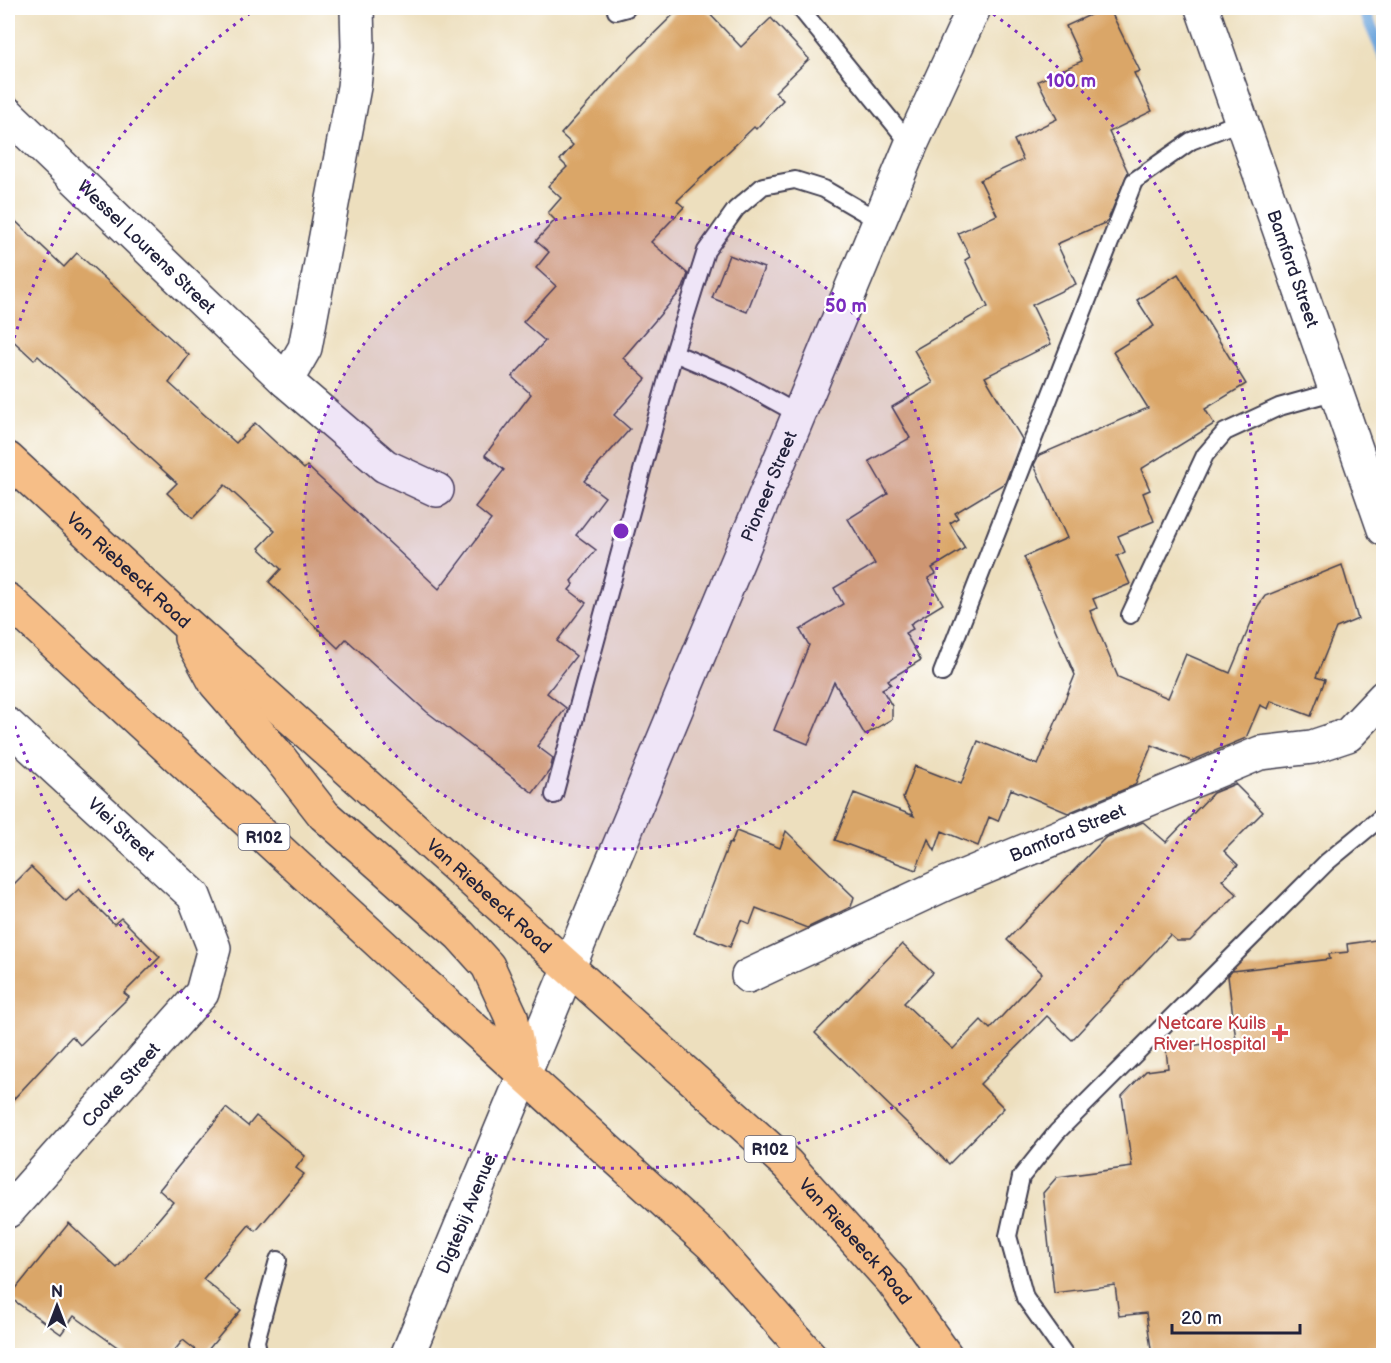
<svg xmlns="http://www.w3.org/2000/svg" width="1391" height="1363" font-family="'Balsamiq Sans',sans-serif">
  <rect width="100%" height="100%" fill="#fff"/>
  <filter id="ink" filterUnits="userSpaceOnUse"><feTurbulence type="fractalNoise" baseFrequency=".0167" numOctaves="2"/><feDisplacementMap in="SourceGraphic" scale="12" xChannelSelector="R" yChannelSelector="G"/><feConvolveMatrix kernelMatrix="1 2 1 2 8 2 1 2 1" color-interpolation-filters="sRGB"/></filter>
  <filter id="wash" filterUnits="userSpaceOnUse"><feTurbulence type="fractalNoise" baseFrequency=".008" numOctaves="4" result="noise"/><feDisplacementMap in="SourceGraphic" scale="24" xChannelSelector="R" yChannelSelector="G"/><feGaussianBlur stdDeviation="1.35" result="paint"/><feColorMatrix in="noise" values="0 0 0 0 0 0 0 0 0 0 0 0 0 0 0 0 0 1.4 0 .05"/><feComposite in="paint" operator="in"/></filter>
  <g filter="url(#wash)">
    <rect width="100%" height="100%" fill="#eddfbe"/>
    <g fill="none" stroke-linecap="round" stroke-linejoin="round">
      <polyline stroke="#6da5dc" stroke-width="12" points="1363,8 1384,56"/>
    </g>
    <g id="blocks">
      <g fill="#daa667">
        <polygon points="680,8 704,8 741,47 771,18 809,59 775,92 783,100 756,129 754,127 677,201 684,207 651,242 688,274 683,288 623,358 646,379 614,415 630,429 584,481 605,497 576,535 596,550 571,581 574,584 569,590 586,603 557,641 576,656 547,693 566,708 537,746 553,758 550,770 533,793 427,712 346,639 338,648 269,582 281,569 259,548 275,531 225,485 193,518 167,493 177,483 38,356 34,360 8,336 8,214 64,267 77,253 189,355 169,383 236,443 255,423 304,469 307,466 439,589 491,520 475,507 504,470 485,455 531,394 512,377 545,341 523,322 556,286 536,268 549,252 536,241 555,220 548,213 561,198 548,186 567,167 560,160 573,145 561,134 627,60"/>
        <polygon points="1105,8 1109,8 1140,71 1134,73 1152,111 1109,132 1128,172 1107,222 1057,244 1076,284 1032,305 1051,344 985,377 1022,439 1005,483 955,513 958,518 950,523 965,548 932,568 936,574 928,578 943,604 910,624 913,629 905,633 921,660 888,680 891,684 882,689 892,706 892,719 865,735 834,682 808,744 774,730 809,645 800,630 843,604 834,588 875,564 848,519 888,494 869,461 910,438 892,407 933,383 914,350 988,307 965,260 970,257 958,233 997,215 980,180 1023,160 1014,140 1057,119 1038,81 1082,61 1066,26"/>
        <polygon points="729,255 764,268 747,312 712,298"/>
        <polygon points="1178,274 1246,384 1205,409 1214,424 1141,469 1150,490 1143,493 1154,521 1118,536 1125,552 1117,556 1130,584 1093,599 1097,608 1090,611 1118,677 1168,698 1186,654 1230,673 1258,606 1265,596 1342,565 1358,619 1336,628 1316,677 1325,680 1311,716 1271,701 1268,709 1260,705 1246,738 1191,761 1152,745 1135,785 1068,813 1011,789 998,821 989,817 978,846 942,831 935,851 928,839 916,870 835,840 854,793 914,816 903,798 915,766 961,784 978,741 1038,765 1075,675 1024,557 1067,538 1034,465 1039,455 1148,408 1113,352 1154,326 1137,300"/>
        <polygon points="1235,784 1263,812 1224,851 1238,865 1222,880 1237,894 1190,941 1177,941 1170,935 1072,1040 1047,1016 980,1084 1004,1108 949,1164 815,1033 902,944 933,973 904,1003 953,1049 981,1020 990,1029 1042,973 1007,940 1105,838 1143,822 1166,842 1213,793"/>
        <polygon points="736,831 780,848 786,831 854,897 851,907 807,928 756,908 750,924 741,920 730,947 694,933 729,843 731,844"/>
        <polygon points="31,867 66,901 79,889 114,924 121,918 160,957 124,993 129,997 80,1045 72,1036 8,1105 8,890"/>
        <polygon points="1383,939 1383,1356 1152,1356 1146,1313 1119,1316 1115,1285 1054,1293 1043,1193 1057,1177 1132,1167 1122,1096 1146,1071 1168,1068 1166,1049 1236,1040 1228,976 1232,971 1330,959 1329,954 1348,952 1347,944"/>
        <polygon points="226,1108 248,1126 256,1116 305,1156 296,1168 304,1174 256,1231 249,1225 203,1279 241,1310 203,1356 183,1340 170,1356 130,1356 74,1316 61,1334 9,1297 69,1223 117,1268 173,1202 159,1190"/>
      </g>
    </g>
  </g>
  <g filter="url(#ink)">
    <use href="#blocks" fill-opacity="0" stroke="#403e4f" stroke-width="1.5"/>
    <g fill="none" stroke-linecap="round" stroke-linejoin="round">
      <g stroke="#403e4f" stroke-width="20">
        <g id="lane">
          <polyline points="800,8 911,145"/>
          <polyline points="616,11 627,8"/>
          <polyline points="674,353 731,377 798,414"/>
          <polyline points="1130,615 1205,455 1225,432 1279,407 1336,391"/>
          <polyline points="942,673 1134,181 1191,141 1242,121"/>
          <polyline points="554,795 674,353 706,251 736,209 763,186 795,180 824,189 879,221"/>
          <polyline points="259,1356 256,1341 278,1260"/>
          <polyline points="1066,1356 1025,1298 1008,1236 1021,1177 1057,1132 1327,862 1384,815"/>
        </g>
      </g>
      <g stroke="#403e4f" stroke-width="36">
        <g id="street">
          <path id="s1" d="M 1202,8 L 1384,529"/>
          <path id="s2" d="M 8,114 L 286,381 L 385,466 L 437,490"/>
          <polyline points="286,381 305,348 354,87 358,47 357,8"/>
          <path id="s3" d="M 8,725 L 194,896 L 214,948 L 202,993 L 8,1211"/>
          <path id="s4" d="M 748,976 L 945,884 L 1260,753 L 1312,747 L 1348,735 L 1384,697"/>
          <path id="s5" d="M 407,1356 L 911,145 L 974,8"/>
        </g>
      </g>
      <g stroke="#403e4f" stroke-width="36">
        <g id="primary">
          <path id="s6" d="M 8,459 L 180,618 L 787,1164 L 893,1282 L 946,1356"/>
          <polyline points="8,600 421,981 712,1245 810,1356"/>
          <polyline points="191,638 216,684 275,752 324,815 460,935 488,966 511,1016 523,1072"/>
        </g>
      </g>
      <use href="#lane" stroke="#fff" stroke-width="16"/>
      <use href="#street" stroke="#fff" stroke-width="33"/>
      <use href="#primary" stroke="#f6be87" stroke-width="33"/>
    </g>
  </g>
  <circle cx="621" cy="531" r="318" fill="#7b2cbf" fill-opacity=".12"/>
  <g fill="none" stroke="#7b2cbf" stroke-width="3" stroke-dasharray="3 6">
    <circle cx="621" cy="531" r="318"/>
    <path d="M9 355A637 637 0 0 1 256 9M986 9A637 637 0 1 1 9 707"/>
  </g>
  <path fill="#e0444e" stroke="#fff" stroke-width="2" d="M1277 1024h6v6h6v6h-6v6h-6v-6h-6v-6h6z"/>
  <g text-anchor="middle" stroke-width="4.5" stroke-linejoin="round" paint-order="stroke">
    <g fill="#fff" stroke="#646476" stroke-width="1.5">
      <rect x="238.5" y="824" width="51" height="26" rx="4.5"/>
      <rect x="744.5" y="1136" width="51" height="26" rx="4.5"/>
    </g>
    <g font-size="16" font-weight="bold" fill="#22223b">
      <text x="264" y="843">R102</text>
      <text x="770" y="1155">R102</text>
    </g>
    <g font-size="18" fill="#22223b" stroke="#fff">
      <text dy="6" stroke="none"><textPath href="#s2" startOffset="192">Wessel Lourens Street</textPath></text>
      <text dy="6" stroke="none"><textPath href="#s1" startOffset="276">Bamford Street</textPath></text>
      <text dy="6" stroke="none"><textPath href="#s5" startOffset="942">Pioneer Street</textPath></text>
      <text dy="6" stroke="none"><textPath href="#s6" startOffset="164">Van Riebeeck Road</textPath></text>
      <text dy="6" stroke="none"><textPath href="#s3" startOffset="154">Vlei Street</textPath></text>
      <text dy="6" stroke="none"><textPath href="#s4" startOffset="350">Bamford Street</textPath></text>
      <text dy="6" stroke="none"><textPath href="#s6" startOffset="650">Van Riebeeck Road</textPath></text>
      <text transform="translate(121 1085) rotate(-48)" y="6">Cooke Street</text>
      <text dy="6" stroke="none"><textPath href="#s5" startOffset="154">Digtebij Avenue</textPath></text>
      <text dy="6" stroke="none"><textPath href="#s6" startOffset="1154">Van Riebeeck Road</textPath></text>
    </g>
    <g font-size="18" fill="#be3a42" stroke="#fff" text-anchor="end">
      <text x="1266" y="1029">Netcare Kuils<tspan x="1266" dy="21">River Hospital</tspan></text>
    </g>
  </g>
  <circle cx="621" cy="531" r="9" fill="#7b2cbf" stroke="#fff" stroke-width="3"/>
  <g font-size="18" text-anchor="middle" font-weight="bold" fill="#7b2cbf" stroke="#fff" stroke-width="4.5" stroke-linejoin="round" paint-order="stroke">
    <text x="1071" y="87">100 m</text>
    <text x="846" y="312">50 m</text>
  </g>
  <rect width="1391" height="1363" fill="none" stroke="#fff" stroke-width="30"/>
  <g transform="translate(57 1306)" stroke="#ffffff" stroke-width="4.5" paint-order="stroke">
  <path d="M0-4.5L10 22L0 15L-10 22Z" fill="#22223b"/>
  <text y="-9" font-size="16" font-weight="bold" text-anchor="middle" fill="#22223b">N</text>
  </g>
  <path d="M1172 1324v9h128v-9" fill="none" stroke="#22223b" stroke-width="3"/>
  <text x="1181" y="1324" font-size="18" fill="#22223b" stroke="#ffffff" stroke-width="4.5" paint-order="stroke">20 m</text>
</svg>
